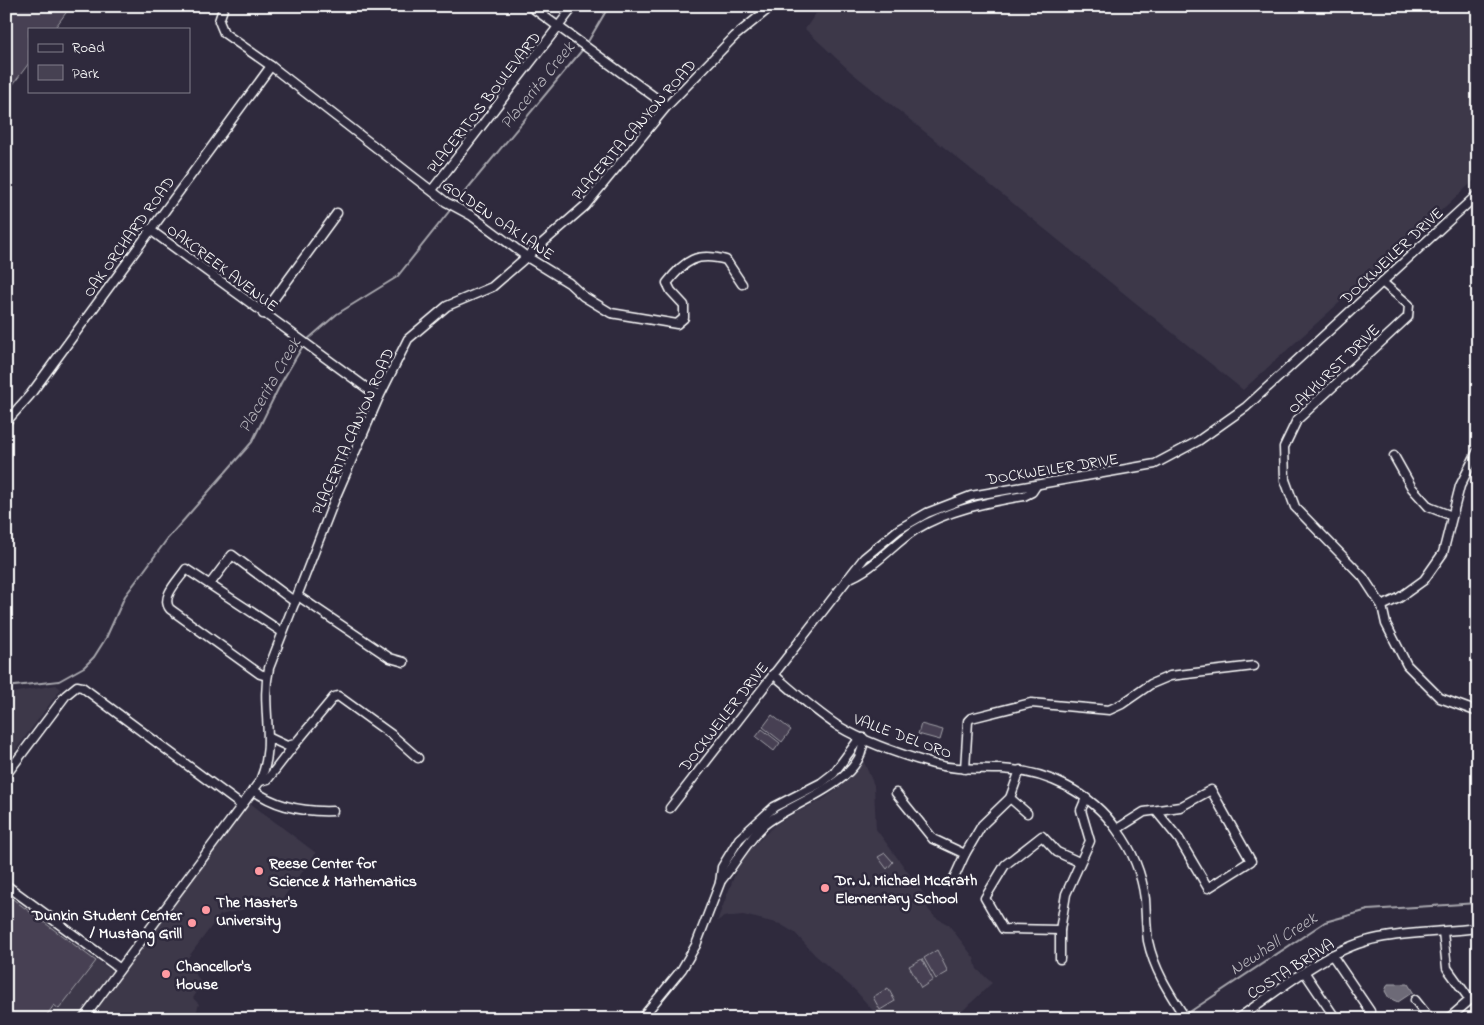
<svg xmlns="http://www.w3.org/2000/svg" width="1484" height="1025" font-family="'Indie Flower',sans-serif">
  <rect width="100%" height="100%" fill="#2f2a3d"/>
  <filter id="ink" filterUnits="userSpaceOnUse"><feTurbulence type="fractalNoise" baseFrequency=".02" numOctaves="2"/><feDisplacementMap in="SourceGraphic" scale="10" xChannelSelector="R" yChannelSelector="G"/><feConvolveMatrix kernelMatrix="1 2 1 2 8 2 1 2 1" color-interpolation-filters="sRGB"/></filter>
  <g filter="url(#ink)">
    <g fill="#3c3749">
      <polygon points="821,6 1478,6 1478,177 1243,390 851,72 805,29"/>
      <polygon points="56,685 61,689 6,763 6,694"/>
      <polygon points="863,760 874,785 876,829 927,898 928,909 935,917 949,925 974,958 977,969 992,983 954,1019 880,1019 856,991 815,955 795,933 780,924 743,915 724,917 717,921 737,869 748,851 776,824 797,812 822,800 839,788"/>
      <polygon points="250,803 316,853 281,901 220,915 187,959 202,985 193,998 199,1004 194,1019 6,1019 6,893 120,977"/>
    </g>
    <g fill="#464152" stroke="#a2a0a8">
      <polygon points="6,6 71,6 54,29 29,29 29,63 6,94"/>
      <polygon points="772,715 791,730 782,742 763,727"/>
      <polygon points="921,724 943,730 940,740 918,734"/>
      <polygon points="762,729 780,743 774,751 756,737"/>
      <polygon points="885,853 893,862 887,869 878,857"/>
      <polygon points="6,894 96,961 59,1009 54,1005 44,1019 6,1019"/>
      <polygon points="937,950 948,972 936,979 924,958"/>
      <polygon points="922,959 933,980 921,988 909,966"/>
      <polygon points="888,988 895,1001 880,1010 873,997"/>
    </g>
    <polygon fill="#6d6a77" stroke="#a7a6ad" points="1388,984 1408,984 1413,992 1398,1002 1389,998 1385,991"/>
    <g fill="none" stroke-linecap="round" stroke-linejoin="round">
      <g stroke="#a7a6ad" stroke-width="2">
        <polyline points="586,45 609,6"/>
        <polyline points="454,205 583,49"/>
        <polyline points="307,340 337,314 397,277 451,209"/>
        <polyline points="6,687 59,681 84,667 94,657 106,638 125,596 143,572 168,538 252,442 281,383 304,344"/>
        <polyline points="1185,1015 1325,922 1368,910 1478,903"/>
      </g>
      <g stroke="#fff" stroke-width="11">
        <g id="minor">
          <path d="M 224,6 L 219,21 L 224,33 L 271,66 L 446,202 L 472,216 L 527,257 L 569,283 L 583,296 L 611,313 L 677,324 L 684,318 L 684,305 L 671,291 L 667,283 C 685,260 697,252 726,260 L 742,284"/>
          <polyline points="530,6 667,106"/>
          <polyline points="432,190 574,6"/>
          <polyline points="149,229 379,397"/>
          <polyline points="1382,282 1409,305 1408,317 1297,420 1284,447 1285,480 1295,507 1363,577 1382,606 1386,624 1407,665 1440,698 1478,712"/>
          <polyline points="263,314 337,213"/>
          <polyline points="6,422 30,395 271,66"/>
          <polyline points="1394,456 1412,488 1429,507 1452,516"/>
          <path d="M 847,579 C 873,570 892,545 915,530 C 947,510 988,502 1024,496 L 1032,492 L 1036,486"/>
          <polyline points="210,584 232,555 295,602"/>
          <polyline points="298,596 390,658 404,662"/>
          <polyline points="1382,606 1399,598 1424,580 1443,553 1460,486 1478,450"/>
          <path d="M 773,674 C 794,692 815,711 838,726 C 866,743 902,755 933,764 C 956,770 977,768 1001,769 C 1046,771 1091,792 1117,830 C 1132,850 1142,875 1145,899 C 1146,913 1146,927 1148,941 C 1154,970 1170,994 1186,1019"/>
          <path d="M 267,676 L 260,674 L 170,609 C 160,597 179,580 186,569 L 282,632"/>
          <polyline points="270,738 287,746 295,744 334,697 338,696 392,735 418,758"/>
          <polyline points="965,769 968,721 971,718 1031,703 1109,710 1122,704 1151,684 1170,676 1254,666"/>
          <polyline points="6,775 66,695 77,686 82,687 241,805"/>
          <polyline points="260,781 268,779 295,744"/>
          <path d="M 253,790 C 276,807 305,812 333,811"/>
          <polyline points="896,793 933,839 965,854"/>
          <polyline points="1010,798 1027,813"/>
          <polyline points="670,808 864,558 899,529 927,513 971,496 1155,464 1198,441 1246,407 1478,194"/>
          <polyline points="1117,829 1144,812 1180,807 1211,790 1251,861 1208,888 1179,839 1157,812"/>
          <polyline points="954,878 965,854 982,825 1010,798 1020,770"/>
          <path d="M 720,882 C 735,864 746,842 764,825 C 791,802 866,783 863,738"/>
          <polyline points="6,885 119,968"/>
          <polyline points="1060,930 1003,929 985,898 1005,865 1042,836 1057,852 1079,862"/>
          <polyline points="1443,932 1447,968 1470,1000 1448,1019"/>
          <polyline points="1332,955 1370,1011"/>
          <polyline points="1060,959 1060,930 1066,894 1090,841 1081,810 1086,798"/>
          <polyline points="1305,973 1336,1019"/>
          <polyline points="1415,1000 1430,1019"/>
          <path d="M 83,1019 L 260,781 C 277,742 260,708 269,668 L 336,496 L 379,397 L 408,339 L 447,306 L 492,287 L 585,206 L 667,106 L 735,36 L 772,6"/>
          <polyline points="641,1019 682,969 696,945 720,883 722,867 739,839 774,807 821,783 834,773 856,743 863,738"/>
          <path d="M 1237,1019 C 1278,991 1329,947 1379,938 C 1411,932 1445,932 1478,928"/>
        </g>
      </g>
      <use href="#minor" stroke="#2f2a3d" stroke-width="8"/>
    </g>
  </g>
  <g fill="#ff9aa2" stroke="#2f2a3d" stroke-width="2">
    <circle cx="259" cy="871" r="5"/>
    <circle cx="825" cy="888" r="5"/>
    <circle cx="206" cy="910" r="5"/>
    <circle cx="192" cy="923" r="5"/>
    <circle cx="166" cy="974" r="5"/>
  </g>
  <g text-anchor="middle" stroke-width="5" stroke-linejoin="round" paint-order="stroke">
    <g font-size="16" fill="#fff" stroke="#2f2a3d">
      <text transform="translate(483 102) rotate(-52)" y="6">PLACERITOS BOULEVARD</text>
      <text transform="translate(633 129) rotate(-49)" y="6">PLACERITA CANYON ROAD</text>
      <text transform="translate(499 219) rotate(34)" y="6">GOLDEN OAK LANE</text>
      <text transform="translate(128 236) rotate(-54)" y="6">OAK ORCHARD ROAD</text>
      <text transform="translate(1391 255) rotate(-43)" y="6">DOCKWEILER DRIVE</text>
      <text transform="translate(223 267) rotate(37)" y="6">OAKCREEK AVENUE</text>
      <text transform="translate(1333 368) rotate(-44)" y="6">OAKHURST DRIVE</text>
      <text transform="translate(352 431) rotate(-66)" y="6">PLACERITA CANYON ROAD</text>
      <text transform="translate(1052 468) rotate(-9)" y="6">DOCKWEILER DRIVE</text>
      <text transform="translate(723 716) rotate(-52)" y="6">DOCKWEILER DRIVE</text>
      <text transform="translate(903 735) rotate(20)" y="6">VALLE DEL ORO</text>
      <text transform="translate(1290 968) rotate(-32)" y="6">COSTA BRAVA</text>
    </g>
    <g font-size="16" font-weight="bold" fill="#fff" stroke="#2f2a3d" text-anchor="start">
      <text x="269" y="868">Reese Center for<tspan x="269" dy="18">Science &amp; Mathematics</tspan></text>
      <text x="835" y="885">Dr. J. Michael McGrath<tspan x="835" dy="18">Elementary School</tspan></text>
      <text x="216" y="907">The Master's<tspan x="216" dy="18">University</tspan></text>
      <text x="182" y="920" text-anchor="end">Dunkin Student Center<tspan x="182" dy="18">/ Mustang Grill</tspan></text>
      <text x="176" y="971">Chancellor's<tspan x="176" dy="18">House</tspan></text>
    </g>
    <g font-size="18" font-style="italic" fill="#b6b4bb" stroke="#2f2a3d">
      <text transform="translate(537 85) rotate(-51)" y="6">Placerita Creek</text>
      <text transform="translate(269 385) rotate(-60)" y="6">Placerita Creek</text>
      <text transform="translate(1273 943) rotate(-33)" y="6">Newhall Creek</text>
    </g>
  </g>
  <rect width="1484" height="1025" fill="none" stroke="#2f2a3d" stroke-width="25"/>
  <rect x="12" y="12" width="1459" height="1000" fill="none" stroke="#fff" stroke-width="2" filter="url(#ink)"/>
  <rect x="28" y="28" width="162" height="65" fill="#2f2a3d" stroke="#827f8b"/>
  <rect x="38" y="44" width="25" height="8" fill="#2f2a3d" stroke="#827f8b"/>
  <text x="72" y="52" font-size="15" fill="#ffffff">Road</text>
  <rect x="38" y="65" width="25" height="15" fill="#464152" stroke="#827f8b"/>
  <text x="72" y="78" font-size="15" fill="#ffffff">Park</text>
</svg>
